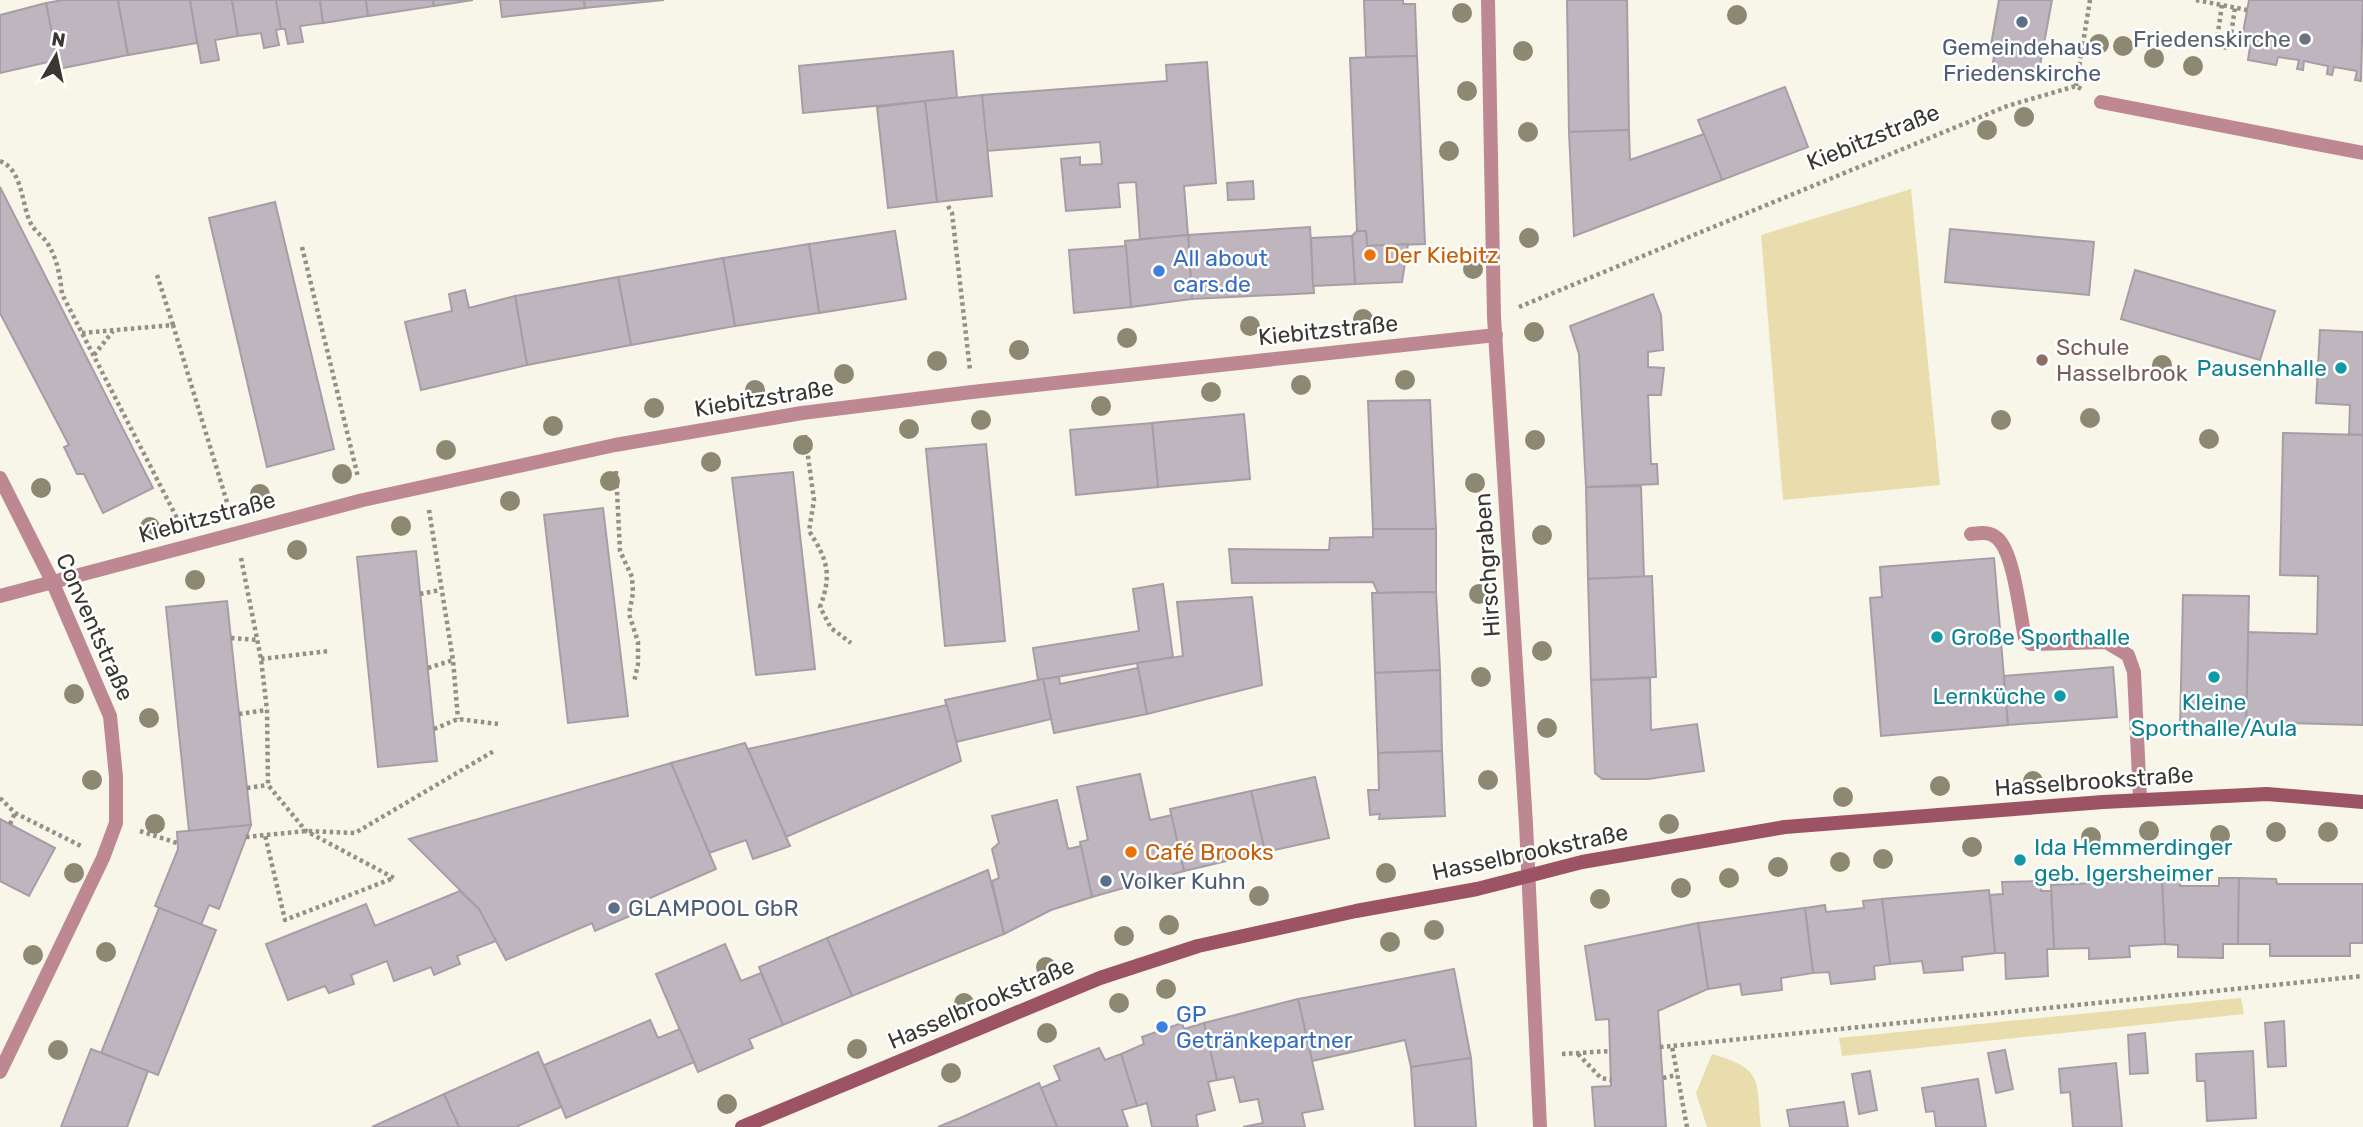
<svg xmlns="http://www.w3.org/2000/svg" width="2363" height="1127" font-family="Rubik,sans-serif">
  <rect width="100%" height="100%" fill="#f8f5e9"/>
  <g fill="#e9ddae">
    <polygon points="1911,189 1940,485 1783,500 1761,235"/>
    <polygon points="2241,998 2244,1014 1842,1056 1839,1038"/>
    <path d="M 1712,1054 C 1764,1069 1756,1079 1761,1127 L 1707,1127 L 1696,1093 Z"/>
  </g>
  <g fill="#beb5bf" stroke="#a69ea7" stroke-width="2">
    <polygon points="63,0 118,0 128,55 58,69 46,3"/>
    <polygon points="118,0 190,0 197,43 128,55"/>
    <polygon points="190,0 232,0 238,36 215,40 219,60 201,63"/>
    <polygon points="232,0 276,0 281,29 276,30 279,45 264,48 261,33 238,36"/>
    <polygon points="276,0 320,0 323,23 300,26 303,42 288,44 285,29 281,29"/>
    <polygon points="320,0 366,0 368,16 323,23"/>
    <polygon points="366,0 433,0 434,6 368,16"/>
    <polygon points="433,0 473,0 434,6"/>
    <polygon points="500,0 584,0 585,8 502,17"/>
    <polygon points="584,0 664,0 585,8"/>
    <polygon points="1364,0 1403,0 1403,4 1415,4 1417,56 1366,57"/>
    <polygon points="1567,0 1627,0 1629,130 1569,132"/>
    <polygon points="1999,0 2052,0 2038,76 1992,68 1996,46 1991,45"/>
    <polygon points="2249,0 2363,0 2361,81 2355,80 2357,71 2334,67 2332,75 2327,74 2328,66 2304,61 2303,70 2297,69 2299,60 2278,57 2276,65 2248,60 2251,40 2242,38"/>
    <polygon points="46,3 57,60 0,73 0,15"/>
    <polygon points="953,51 957,98 803,113 799,66"/>
    <polygon points="1417,56 1425,244 1367,246 1366,231 1357,231 1350,58"/>
    <polygon points="1207,62 1216,183 1184,186 1188,235 1140,239 1136,182 1118,183 1120,207 1066,211 1061,159 1080,157 1080,165 1102,164 1100,142 986,151 982,95 1167,81 1166,65"/>
    <polygon points="1785,87 1808,147 1722,180 1698,120"/>
    <polygon points="982,95 992,196 937,202 925,101"/>
    <polygon points="925,101 937,202 888,208 877,107"/>
    <polygon points="1629,130 1630,160 1704,134 1722,180 1574,236 1569,132"/>
    <polygon points="1253,181 1254,199 1228,200 1227,183"/>
    <polygon points="0,187 153,488 103,513 84,474 77,474 64,447 69,445 0,313"/>
    <polygon points="275,202 334,449 267,467 209,218"/>
    <polygon points="1310,227 1314,293 1192,299 1188,235"/>
    <polygon points="1950,229 2094,242 2089,295 1945,282"/>
    <polygon points="895,231 906,299 819,313 809,244"/>
    <polygon points="1357,231 1366,231 1367,246 1408,244 1402,282 1355,284 1352,236"/>
    <polygon points="1188,235 1192,299 1131,307 1125,241"/>
    <polygon points="1352,236 1355,284 1313,286 1311,238"/>
    <polygon points="809,244 819,313 735,326 723,258"/>
    <polygon points="1126,246 1131,307 1074,313 1069,250"/>
    <polygon points="723,258 735,326 631,345 618,277"/>
    <polygon points="2135,270 2275,311 2260,360 2121,319"/>
    <polygon points="618,277 631,345 527,365 515,296"/>
    <polygon points="465,290 469,308 515,296 527,365 421,390 405,322 452,311 449,294"/>
    <polygon points="1653,294 1661,315 1663,350 1648,352 1648,367 1664,368 1661,395 1648,395 1651,464 1657,464 1658,484 1586,487 1579,354 1570,326"/>
    <polygon points="2320,330 2363,332 2363,435 2349,434 2350,405 2316,403"/>
    <polygon points="1430,400 1436,529 1373,529 1368,401"/>
    <polygon points="1244,414 1250,479 1158,487 1152,423"/>
    <polygon points="1152,423 1158,487 1076,495 1070,430"/>
    <polygon points="2283,433 2363,435 2363,725 2246,722 2248,632 2317,634 2318,576 2280,575"/>
    <polygon points="986,444 1005,641 945,646 926,449"/>
    <polygon points="793,472 815,669 756,675 732,478"/>
    <polygon points="1641,486 1644,577 1588,579 1586,487"/>
    <polygon points="603,508 628,716 568,723 544,515"/>
    <polygon points="1373,529 1436,529 1436,592 1378,593 1373,582 1232,583 1229,549 1329,550 1330,538 1373,537"/>
    <polygon points="416,551 437,761 378,767 357,557"/>
    <polygon points="1994,558 2008,725 1881,736 1870,598 1882,597 1880,567"/>
    <polygon points="1652,576 1656,677 1591,680 1588,579"/>
    <polygon points="1163,584 1173,657 1038,680 1033,648 1139,631 1133,589"/>
    <polygon points="1436,592 1440,670 1375,673 1372,593"/>
    <polygon points="2183,595 2249,596 2246,730 2180,729"/>
    <polygon points="1252,597 1262,685 1147,714 1137,663 1183,656 1177,602"/>
    <polygon points="227,601 251,825 189,831 166,607"/>
    <polygon points="2113,667 2117,717 2008,725 2004,676"/>
    <polygon points="1138,668 1147,714 1054,733 1043,679 1059,677 1060,684"/>
    <polygon points="1440,670 1442,751 1378,753 1375,673"/>
    <polygon points="1650,678 1651,730 1697,724 1704,771 1648,779 1602,779 1595,773 1591,680"/>
    <polygon points="1043,679 1051,719 956,742 945,700"/>
    <polygon points="947,705 961,761 786,837 748,749"/>
    <polygon points="745,743 790,846 753,859 746,840 709,853 671,763"/>
    <polygon points="1442,751 1445,816 1379,819 1380,814 1370,815 1368,790 1379,790 1378,753"/>
    <polygon points="671,763 716,869 634,905 637,913 595,931 592,923 506,960 479,909 409,839"/>
    <polygon points="1140,774 1150,820 1172,815 1184,871 1092,897 1080,842 1088,840 1077,787"/>
    <polygon points="1315,777 1329,838 1265,852 1251,791"/>
    <polygon points="1251,791 1265,852 1184,871 1170,809"/>
    <polygon points="1057,800 1068,849 1081,846 1092,897 1051,910 1004,934 992,881 999,878 992,849 999,843 992,816"/>
    <polygon points="0,819 55,848 29,896 0,881"/>
    <polygon points="251,825 219,909 209,905 201,925 155,906 178,849 177,832"/>
    <polygon points="988,870 1004,934 852,996 827,938"/>
    <polygon points="2219,878 2239,878 2238,944 2223,944 2223,958 2178,957 2178,945 2165,944 2162,880 2180,880 2180,886 2219,886"/>
    <polygon points="2239,878 2276,879 2277,884 2363,884 2363,943 2350,943 2350,956 2270,956 2270,944 2238,944"/>
    <polygon points="2162,880 2165,944 2129,946 2130,957 2089,959 2089,948 2054,949 2051,885"/>
    <polygon points="2041,881 2041,891 2051,891 2054,949 2047,949 2048,976 2006,979 2005,953 1995,953 1990,895 2003,894 2002,882"/>
    <polygon points="1989,890 1995,953 1962,957 1963,970 1924,973 1922,961 1890,964 1882,899"/>
    <polygon points="460,891 479,909 496,941 457,956 460,964 434,975 431,967 394,981 387,961 351,975 354,984 329,993 325,986 288,1000 266,944 366,904 375,926"/>
    <polygon points="1882,899 1890,964 1874,966 1875,979 1831,984 1829,972 1813,973 1805,908 1825,905 1826,912 1864,908 1863,901"/>
    <polygon points="159,908 216,930 158,1075 101,1053"/>
    <polygon points="1805,908 1813,973 1781,978 1782,990 1742,995 1740,984 1708,989 1698,923"/>
    <polygon points="1698,923 1708,989 1658,1011 1666,1127 1595,1127 1592,1087 1611,1086 1609,1019 1596,1020 1585,946"/>
    <polygon points="827,938 852,996 783,1025 759,967"/>
    <polygon points="725,944 741,981 761,973 783,1025 749,1039 753,1048 698,1072 656,974"/>
    <polygon points="1454,969 1471,1058 1411,1067 1405,1040 1312,1061 1298,999"/>
    <polygon points="1298,999 1323,1109 1302,1113 1305,1127 1243,1127 1263,1123 1258,1099 1240,1102 1234,1077 1217,1080 1204,1023"/>
    <polygon points="650,1020 658,1038 680,1029 694,1062 566,1118 544,1065"/>
    <polygon points="2284,1021 2286,1066 2268,1067 2265,1023"/>
    <polygon points="1182,1023 1184,1029 1204,1023 1217,1080 1208,1082 1215,1110 1196,1115 1198,1127 1152,1127 1147,1103 1137,1106 1121,1054 1144,1044 1142,1037"/>
    <polygon points="2145,1033 2148,1073 2130,1074 2128,1035"/>
    <polygon points="1099,1048 1105,1060 1121,1054 1137,1106 1122,1110 1128,1127 1057,1127 1041,1088 1060,1080 1054,1066"/>
    <polygon points="91,1049 148,1071 127,1127 61,1127"/>
    <polygon points="2005,1050 2013,1089 1996,1093 1988,1053"/>
    <polygon points="2253,1051 2256,1118 2207,1121 2205,1081 2197,1081 2196,1054"/>
    <polygon points="538,1052 561,1107 516,1127 459,1127 444,1094"/>
    <polygon points="1471,1058 1476,1127 1415,1127 1411,1067"/>
    <polygon points="2116,1063 2122,1127 2073,1127 2070,1092 2061,1093 2059,1069"/>
    <polygon points="1870,1071 1877,1110 1859,1114 1852,1074"/>
    <polygon points="1978,1079 1986,1127 1936,1127 1934,1111 1926,1112 1922,1088"/>
    <polygon points="1039,1083 1057,1127 938,1127 960,1118"/>
    <polygon points="444,1094 459,1127 372,1127"/>
    <polygon points="1844,1102 1848,1127 1790,1127 1787,1110"/>
  </g>
  <g fill="none" stroke-linecap="round" stroke-linejoin="round">
    <g stroke="#929088" stroke-width="4.5" stroke-dasharray="3.5 3.5" stroke-linecap="butt">
      <polyline points="2196,0 2247,10"/>
      <polyline points="2222,5 2216,46 2229,48 2235,8"/>
      <polyline points="2076,86 2090,0"/>
      <path d="M 0,161 C 23,170 21,204 31,224 C 34,230 41,235 46,241 C 57,257 60,275 62,294 L 179,522"/>
      <polyline points="948,206 952,213 970,370"/>
      <polyline points="302,247 358,477"/>
      <polyline points="157,275 173,325"/>
      <polyline points="1519,307 2007,106 2076,86 2083,90"/>
      <polyline points="82,333 173,325 230,512"/>
      <polyline points="94,355 113,331"/>
      <path d="M 805,435 L 814,500 L 809,531 C 828,560 832,575 820,607 L 831,628 L 851,643"/>
      <polyline points="616,471 620,551 632,577 633,593 629,614 638,642 638,664 634,682"/>
      <polyline points="429,510 453,660 458,719"/>
      <polyline points="241,558 261,659 267,710 268,785 306,831 394,878 285,920 265,835"/>
      <polyline points="420,594 440,590"/>
      <polyline points="231,638 257,640"/>
      <polyline points="261,659 329,651"/>
      <polyline points="428,668 453,660"/>
      <polyline points="239,714 267,710"/>
      <polyline points="434,729 458,719 498,724"/>
      <polyline points="247,788 268,785"/>
      <polyline points="0,798 15,813 81,846"/>
      <polyline points="10,824 15,813"/>
      <polyline points="140,831 177,843"/>
      <polyline points="246,837 306,831 355,833 494,751"/>
      <polyline points="1660,1047 1672,1046"/>
      <polyline points="1562,1054 1610,1051"/>
      <polyline points="1578,1054 1601,1078 1611,1080"/>
      <polyline points="1663,1078 1677,1075"/>
      <polyline points="1687,1127 1672,1046 2363,976"/>
    </g>
    <path stroke="#bd8892" stroke-width="14" d="M 1971,534 C 1980,533 1989,531 1997,538 C 2014,552 2020,615 2025,638 L 2031,644 L 2106,642 L 2128,655 L 2134,672 L 2140,799"/>
    <g stroke="#bd8892" stroke-width="14">
      <polyline points="1488,0 1494,317 1526,824 1540,1127"/>
      <polyline points="2101,102 2363,153"/>
      <polyline points="0,478 52,581 110,716 116,777 116,823 103,858 0,1072"/>
      <polyline points="0,596 363,500 615,445 802,413 972,392 1496,335"/>
    </g>
    <polyline stroke="#9c5363" stroke-width="14" points="742,1127 1100,978 1198,946 1356,911 1477,889 1582,862 1785,827 2103,802 2267,794 2363,802"/>
  </g>
  <g fill="#8d8872">
    <circle cx="1462" cy="13" r="10"/>
    <circle cx="1737" cy="15" r="10"/>
    <circle cx="2099" cy="44" r="10"/>
    <circle cx="2123" cy="46" r="10"/>
    <circle cx="1523" cy="51" r="10"/>
    <circle cx="2154" cy="58" r="10"/>
    <circle cx="2193" cy="66" r="10"/>
    <circle cx="1467" cy="91" r="10"/>
    <circle cx="2024" cy="117" r="10"/>
    <circle cx="1987" cy="130" r="10"/>
    <circle cx="1528" cy="132" r="10"/>
    <circle cx="1449" cy="151" r="10"/>
    <circle cx="1529" cy="238" r="10"/>
    <circle cx="1473" cy="269" r="10"/>
    <circle cx="1363" cy="319" r="10"/>
    <circle cx="1250" cy="326" r="10"/>
    <circle cx="1534" cy="332" r="10"/>
    <circle cx="1127" cy="338" r="10"/>
    <circle cx="1019" cy="350" r="10"/>
    <circle cx="937" cy="361" r="10"/>
    <circle cx="2162" cy="365" r="10"/>
    <circle cx="844" cy="374" r="10"/>
    <circle cx="1405" cy="380" r="10"/>
    <circle cx="1301" cy="385" r="10"/>
    <circle cx="755" cy="390" r="10"/>
    <circle cx="1211" cy="392" r="10"/>
    <circle cx="1101" cy="406" r="10"/>
    <circle cx="654" cy="408" r="10"/>
    <circle cx="2090" cy="418" r="10"/>
    <circle cx="981" cy="420" r="10"/>
    <circle cx="2001" cy="420" r="10"/>
    <circle cx="553" cy="426" r="10"/>
    <circle cx="909" cy="429" r="10"/>
    <circle cx="2209" cy="439" r="10"/>
    <circle cx="1535" cy="440" r="10"/>
    <circle cx="803" cy="445" r="10"/>
    <circle cx="446" cy="450" r="10"/>
    <circle cx="711" cy="462" r="10"/>
    <circle cx="342" cy="474" r="10"/>
    <circle cx="610" cy="481" r="10"/>
    <circle cx="1475" cy="483" r="10"/>
    <circle cx="41" cy="488" r="10"/>
    <circle cx="260" cy="494" r="10"/>
    <circle cx="510" cy="501" r="10"/>
    <circle cx="401" cy="526" r="10"/>
    <circle cx="150" cy="527" r="10"/>
    <circle cx="1542" cy="535" r="10"/>
    <circle cx="297" cy="550" r="10"/>
    <circle cx="195" cy="580" r="10"/>
    <circle cx="1479" cy="594" r="10"/>
    <circle cx="1542" cy="651" r="10"/>
    <circle cx="1481" cy="677" r="10"/>
    <circle cx="74" cy="694" r="10"/>
    <circle cx="149" cy="718" r="10"/>
    <circle cx="1547" cy="728" r="10"/>
    <circle cx="92" cy="780" r="10"/>
    <circle cx="1488" cy="780" r="10"/>
    <circle cx="2033" cy="781" r="10"/>
    <circle cx="1940" cy="786" r="10"/>
    <circle cx="1843" cy="797" r="10"/>
    <circle cx="155" cy="824" r="10"/>
    <circle cx="1669" cy="824" r="10"/>
    <circle cx="2149" cy="831" r="10"/>
    <circle cx="2276" cy="832" r="10"/>
    <circle cx="2328" cy="832" r="10"/>
    <circle cx="2220" cy="835" r="10"/>
    <circle cx="2091" cy="837" r="10"/>
    <circle cx="1972" cy="847" r="10"/>
    <circle cx="1883" cy="859" r="10"/>
    <circle cx="1840" cy="862" r="10"/>
    <circle cx="1778" cy="867" r="10"/>
    <circle cx="74" cy="873" r="10"/>
    <circle cx="1386" cy="873" r="10"/>
    <circle cx="1729" cy="878" r="10"/>
    <circle cx="1681" cy="888" r="10"/>
    <circle cx="1259" cy="896" r="10"/>
    <circle cx="1600" cy="899" r="10"/>
    <circle cx="1169" cy="925" r="10"/>
    <circle cx="1434" cy="930" r="10"/>
    <circle cx="1124" cy="936" r="10"/>
    <circle cx="1390" cy="942" r="10"/>
    <circle cx="106" cy="952" r="10"/>
    <circle cx="33" cy="955" r="10"/>
    <circle cx="1046" cy="967" r="10"/>
    <circle cx="1166" cy="989" r="10"/>
    <circle cx="964" cy="1003" r="10"/>
    <circle cx="1119" cy="1003" r="10"/>
    <circle cx="1047" cy="1033" r="10"/>
    <circle cx="857" cy="1049" r="10"/>
    <circle cx="58" cy="1050" r="10"/>
    <circle cx="951" cy="1073" r="10"/>
    <circle cx="727" cy="1104" r="10"/>
  </g>
  <g fill="#5c6f8a" stroke="#fff" stroke-width="2.5">
    <circle cx="2022" cy="22" r="7"/>
    <circle cx="1106" cy="881" r="7"/>
    <circle cx="614" cy="908" r="7"/>
  </g>
  <circle fill="#6b7280" stroke="#fff" stroke-width="2.5" cx="2305" cy="39" r="7"/>
  <g fill="#e8710a" stroke="#fff" stroke-width="2.5">
    <circle cx="1370" cy="255" r="7"/>
    <circle cx="1131" cy="852" r="7"/>
  </g>
  <g fill="#3f7fe0" stroke="#fff" stroke-width="2.5">
    <circle cx="1159" cy="271" r="7"/>
    <circle cx="1162" cy="1027" r="7"/>
  </g>
  <circle fill="#8d6e63" stroke="#fff" stroke-width="2.5" cx="2042" cy="360" r="7"/>
  <g fill="#0f9aa8" stroke="#fff" stroke-width="2.5">
    <circle cx="2341" cy="368" r="7"/>
    <circle cx="1937" cy="637" r="7"/>
    <circle cx="2214" cy="677" r="7"/>
    <circle cx="2060" cy="696" r="7"/>
    <circle cx="2020" cy="860" r="7"/>
  </g>
  <g text-anchor="middle" stroke-width="5" stroke-linejoin="round" paint-order="stroke">
    <g font-size="23" fill="#5b616d" stroke="#fff" text-anchor="end">
      <text x="2291" y="47">Friedenskirche</text>
    </g>
    <g font-size="23" fill="#4e5e75" stroke="#fff" text-anchor="start">
      <text x="2022" y="55" text-anchor="middle">Gemeindehaus<tspan x="2022" dy="26">Friedenskirche</tspan></text>
      <text x="1120" y="889">Volker Kuhn</text>
      <text x="628" y="916">GLAMPOOL GbR</text>
    </g>
    <g font-size="23" fill="#383732" stroke="#fff">
      <text transform="translate(1873 137) rotate(-22)" y="8">Kiebitzstraße</text>
      <text transform="translate(1328 330) rotate(-6)" y="8">Kiebitzstraße</text>
      <text transform="translate(764 398) rotate(-9)" y="8">Kiebitzstraße</text>
      <text transform="translate(207 517) rotate(-15)" y="8">Kiebitzstraße</text>
      <text transform="translate(1487 565) rotate(-94)" y="8">Hirschgraben</text>
      <text transform="translate(95 627) rotate(66)" y="8">Conventstraße</text>
      <text transform="translate(2094 781) rotate(-4)" y="8">Hasselbrookstraße</text>
      <text transform="translate(1530 852) rotate(-12)" y="8">Hasselbrookstraße</text>
      <text transform="translate(981 1003) rotate(-23)" y="8">Hasselbrookstraße</text>
    </g>
    <g font-size="23" fill="#c56008" stroke="#fff" text-anchor="start">
      <text x="1384" y="263">Der Kiebitz</text>
      <text x="1145" y="860">Café Brooks</text>
    </g>
    <g font-size="23" fill="#366cbe" stroke="#fff" text-anchor="start">
      <text x="1173" y="266">All about<tspan x="1173" dy="26">cars.de</tspan></text>
      <text x="1176" y="1022">GP<tspan x="1176" dy="26">Getränkepartner</tspan></text>
    </g>
    <g font-size="23" fill="#785e54" stroke="#fff" text-anchor="start">
      <text x="2056" y="355">Schule<tspan x="2056" dy="26">Hasselbrook</tspan></text>
    </g>
    <g font-size="23" fill="#0d838f" stroke="#fff" text-anchor="end">
      <text x="2327" y="376">Pausenhalle</text>
      <text x="1951" y="645" text-anchor="start">Große Sporthalle</text>
      <text x="2046" y="704">Lernküche</text>
      <text x="2214" y="710" text-anchor="middle">Kleine<tspan x="2214" dy="26">Sporthalle/Aula</tspan></text>
      <text x="2034" y="855" text-anchor="start">Ida Hemmerdinger<tspan x="2034" dy="26">geb. Igersheimer</tspan></text>
    </g>
  </g>
  <g transform="translate(56 56) rotate(9)" stroke="#ffffff" stroke-width="5" paint-order="stroke">
  <path d="M0-5L12 26L0 18L-12 26Z" fill="#383732"/>
  <text y="-10" font-size="19" font-weight="bold" text-anchor="middle" fill="#383732">N</text>
  </g>
</svg>
